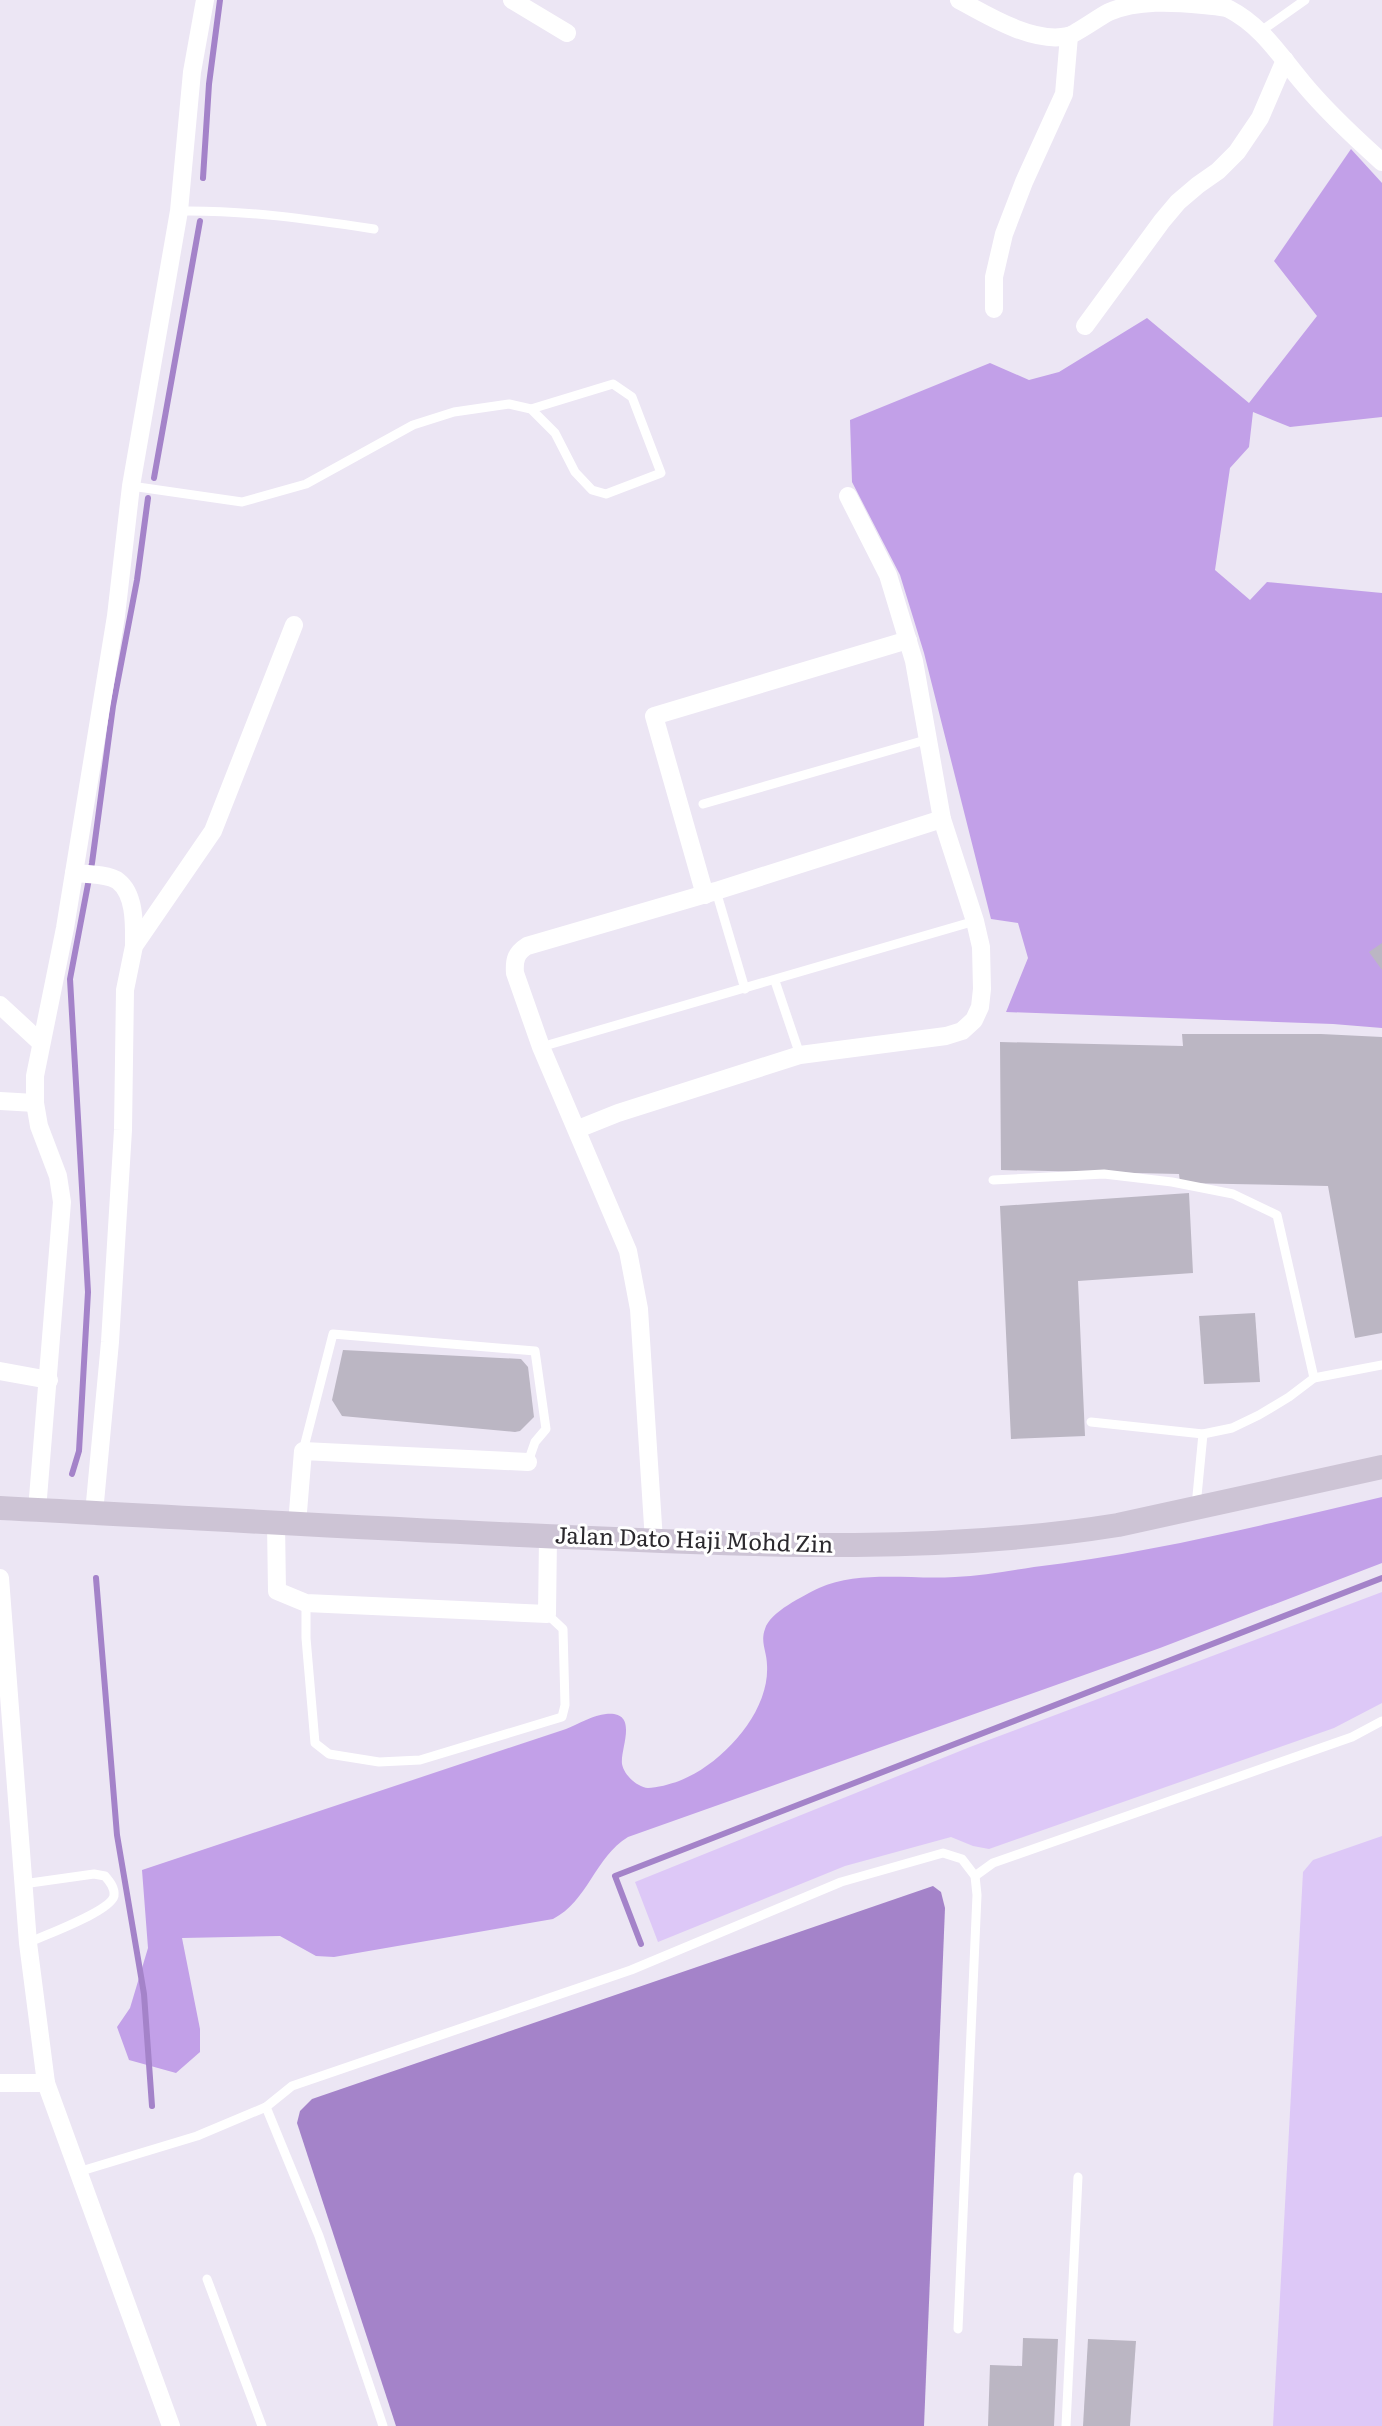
<svg xmlns="http://www.w3.org/2000/svg" width="1382" height="2426" font-family="Literata,serif">
  <rect width="100%" height="100%" fill="#ece6f4"/>
  <g fill="#ddc8f7">
    <polygon points="1382,1592 1382,1703 1334,1728 989,1849 973,1846 951,1837 845,1866 658,1942 635,1882 970,1747"/>
    <polygon points="1382,1836 1382,2426 1273,2426 1303,1872 1313,1860"/>
  </g>
  <g fill="#c2a0e8">
    <polygon points="1351,149 1382,183 1382,417 1290,427 1253,412 1249,447 1230,468 1215,570 1250,600 1267,582 1382,593 1382,1028 1333,1024 1006,1012 1028,958 1018,923 991,919 924,653 900,575 852,482 850,420 990,363 1029,380 1059,372 1147,318 1249,403 1317,316 1274,261"/>
    <path d="M 1382,1497 L 1382,1563 L 1160,1648 L 628,1837 C 595,1857 588,1901 553,1919 L 334,1957 L 316,1956 L 280,1936 L 182,1938 L 200,2029 L 200,2052 L 176,2073 L 129,2060 L 117,2027 L 130,2008 L 148,1948 L 142,1870 L 566,1729 C 578,1724 594,1715 606,1714 C 640,1711 620,1748 622,1764 C 624,1775 637,1787 648,1788 C 656,1788 671,1784 679,1781 C 721,1765 770,1713 767,1665 C 767,1652 760,1642 765,1629 C 770,1612 803,1596 819,1588 C 860,1570 911,1580 955,1577 C 981,1576 1008,1571 1034,1567 C 1152,1553 1267,1524 1382,1497 Z"/>
  </g>
  <polygon fill="#a483c9" points="933,1886 941,1892 945,1908 924,2426 396,2426 297,2123 300,2111 312,2099"/>
  <g fill="none" stroke-linecap="round" stroke-linejoin="round">
    <g stroke="#a483c9" stroke-width="6">
      <polyline points="203,178 209,84 220,0"/>
      <polyline points="154,478 200,221"/>
      <polyline points="72,1474 79,1451 88,1292 70,979 92,863 113,706 137,580 148,498"/>
      <polyline points="96,1578 117,1835 144,1994 152,2106"/>
      <polyline points="641,1944 615,1876 1382,1578"/>
    </g>
  </g>
  <g fill="#bbb6c3">
    <polygon points="1382,943 1382,970 1369,952"/>
    <polygon points="1182,1034 1321,1034 1382,1037 1382,1333 1355,1338 1328,1186 1180,1183 1179,1174 1001,1170 1000,1042 1183,1046"/>
    <polygon points="1189,1193 1193,1273 1078,1281 1085,1436 1011,1439 1000,1206"/>
    <polygon points="1255,1313 1260,1382 1204,1384 1199,1316"/>
    <polygon points="343,1350 521,1359 528,1367 534,1417 520,1431 515,1432 342,1416 332,1400"/>
    <polygon points="1023,2338 1058,2339 1054,2426 988,2426 990,2365 1022,2366"/>
    <polygon points="1088,2339 1136,2341 1130,2426 1083,2426"/>
  </g>
  <g fill="none" stroke-linecap="round" stroke-linejoin="round">
    <g stroke="#fff" stroke-width="9">
      <polyline points="1261,31 1305,0"/>
      <path d="M 179,211 C 245,210 309,219 374,229"/>
      <polyline points="131,486 242,502 306,484 413,425 454,412 509,404 531,409 555,433 575,472 592,490 606,494 661,473 632,397 613,384 531,409"/>
      <polyline points="703,804 929,739"/>
      <polyline points="716,891 745,989"/>
      <polyline points="775,981 800,1055"/>
      <polyline points="541,1047 975,921"/>
      <polyline points="993,1180 1104,1174 1172,1182 1233,1194 1277,1215 1314,1378"/>
      <polyline points="1091,1422 1203,1434 1232,1428 1259,1415 1289,1397 1314,1378 1382,1365"/>
      <polyline points="303,1451 333,1334 535,1351 546,1429 535,1442 528,1462"/>
      <polyline points="1196,1506 1203,1434"/>
      <polyline points="306,1603 306,1638 315,1743 329,1754 379,1762 420,1760 562,1717 565,1705 563,1629 547,1614"/>
      <polyline points="975,1876 993,1863 1352,1737 1382,1721"/>
      <path d="M 23,1884 L 94,1874 L 105,1876 C 110,1882 115,1888 114,1896 C 110,1912 44,1935 28,1943"/>
      <polyline points="266,2107 319,2236 383,2426"/>
      <polyline points="78,2172 197,2136 266,2107 292,2086 631,1970 841,1882 943,1853 962,1859 975,1876 977,1895 958,2329"/>
      <polyline points="207,2279 262,2426"/>
      <polyline points="1066,2426 1078,2177"/>
    </g>
    <g stroke="#fff" stroke-width="18">
      <polyline points="512,0 567,33"/>
      <path d="M 959,0 C 988,16 1034,44 1068,36 C 1074,35 1099,17 1109,12 C 1138,0 1172,2 1203,5 C 1211,6 1222,6 1229,9 C 1262,26 1280,56 1303,83 C 1327,112 1354,137 1382,162"/>
      <polyline points="994,309 994,277 1004,234 1024,182 1064,94 1069,36"/>
      <polyline points="1085,326 1162,221 1178,202 1198,185 1218,171 1237,152 1260,118 1285,60"/>
      <path d="M 74,873 C 86,874 109,874 118,881 C 136,895 134,927 134,946"/>
      <polyline points="705,895 654,716 908,640"/>
      <polyline points="0,1005 41,1043"/>
      <polyline points="0,1101 35,1103"/>
      <polyline points="578,1129 618,1113 800,1055 946,1036 962,1031 974,1020 980,1007 982,989 981,947 975,921 942,819 914,661 888,575 848,496"/>
      <polyline points="0,1371 49,1380"/>
      <polyline points="37,1510 62,1202 58,1176 39,1126 35,1103 35,1076 65,928 116,616 131,486 179,211 192,72 205,0"/>
      <polyline points="94,1513 110,1342 123,1130 125,990 134,946 213,831 294,625"/>
      <polyline points="276,1523 277,1591 306,1603 547,1614 548,1537"/>
      <polyline points="297,1524 303,1451 528,1462"/>
      <path d="M 654,1541 L 639,1309 L 628,1251 L 541,1047 L 515,973 C 514,960 516,953 527,946 L 716,891 L 942,819"/>
      <polyline points="0,1578 28,1943 46,2083 171,2426"/>
      <polyline points="0,2083 46,2083"/>
    </g>
    <path stroke="#cdc4d5" stroke-width="24" d="M 0,1508 C 197,1518 394,1530 590,1538 C 766,1546 944,1553 1118,1525 L 1382,1467"/>
  </g>
  <g text-anchor="middle" stroke-width="6" stroke-linejoin="round" paint-order="stroke">
    <g font-size="23" fill="#2b292e" stroke="#fff">
      <text transform="translate(694 1540) rotate(2)" y="8">Jalan Dato Haji Mohd Zin</text>
    </g>
  </g>
</svg>
